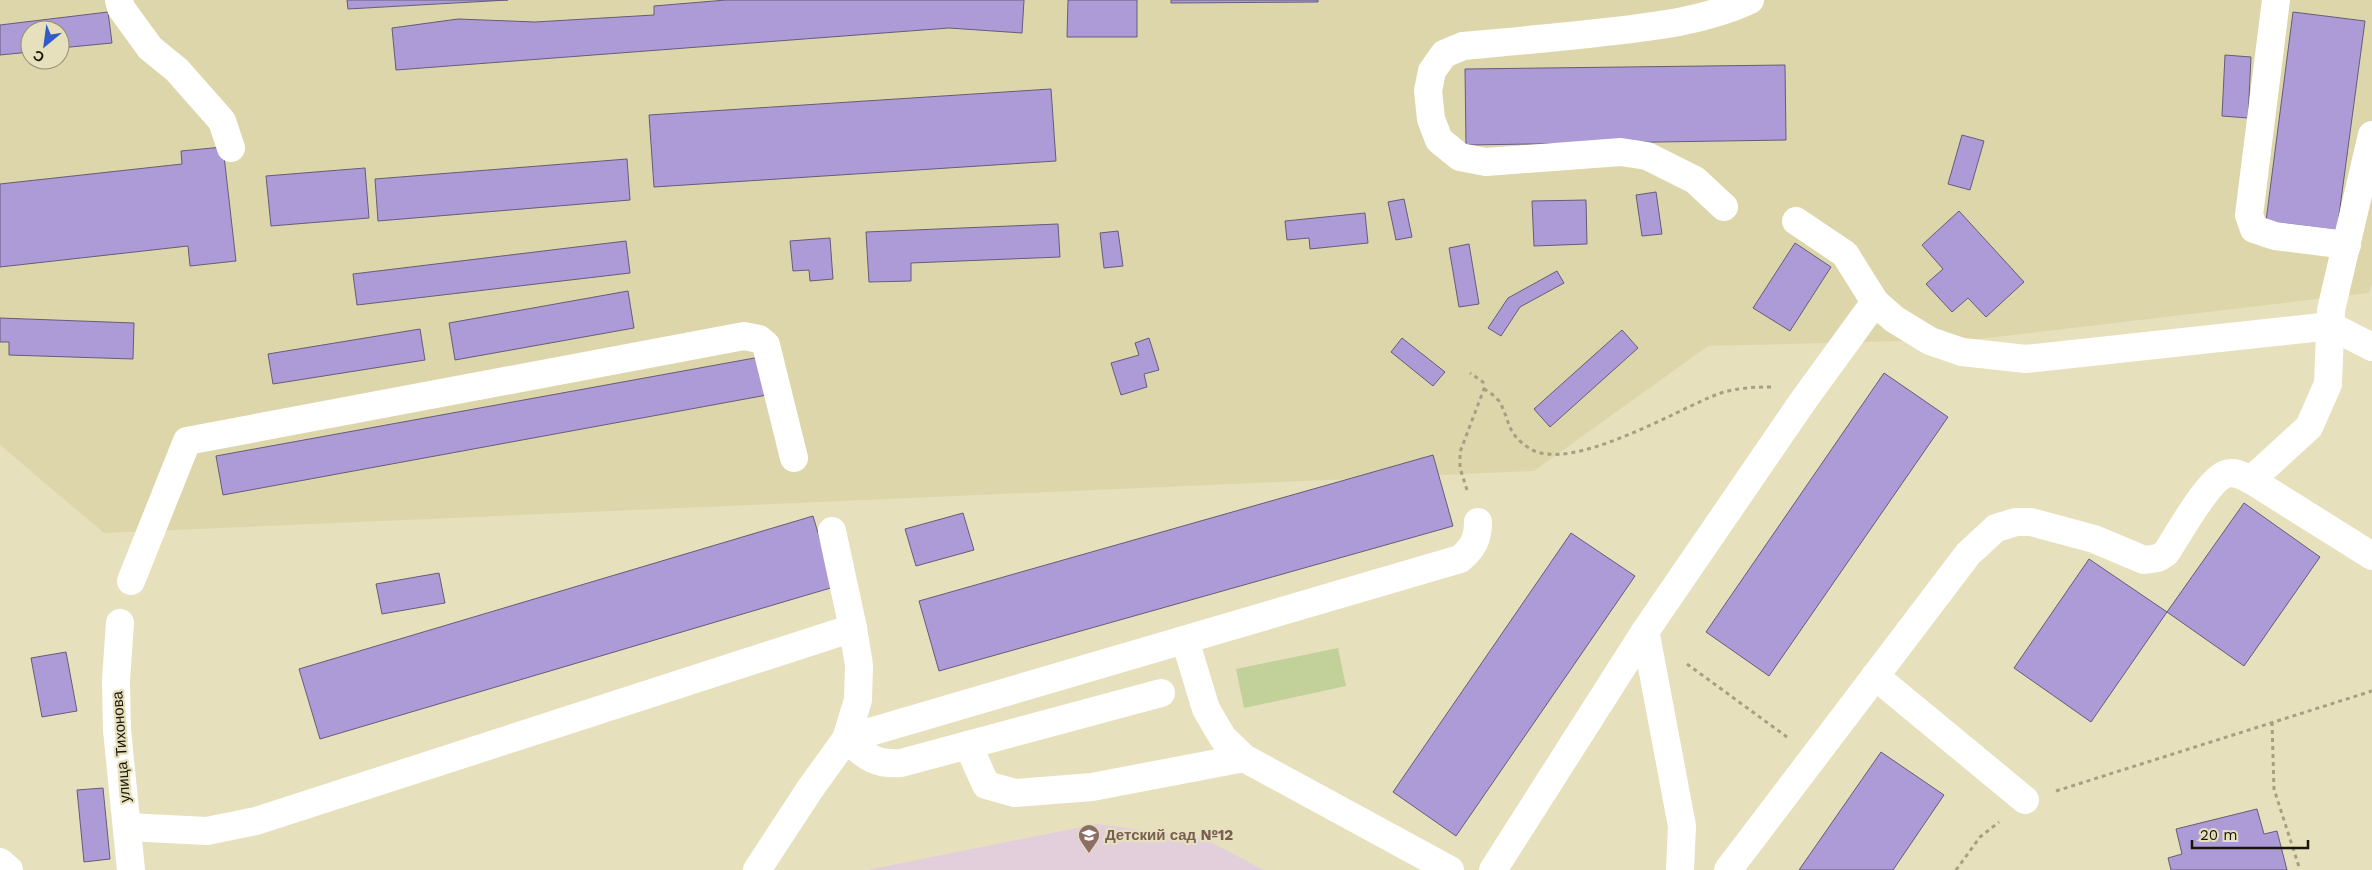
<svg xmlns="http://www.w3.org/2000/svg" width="2372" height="870" font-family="'Work Sans',sans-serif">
  <rect width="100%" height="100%" fill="#e7e0bc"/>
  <path fill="#ddd6aa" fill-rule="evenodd" d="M 0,0 L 2372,0 L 2372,284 L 2369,293 L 1979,339 L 1708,346 L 1534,471 L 104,533 L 0,445 ZM 30,30 L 60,30 L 60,60 L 30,60 Z"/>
  <polygon fill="#e3cedc" points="1097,824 1203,838 1264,870 867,870"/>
  <polygon fill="#c1d199" points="1338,648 1346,686 1244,708 1236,669"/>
  <g fill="#ac9bd6" stroke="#655c7a">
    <polygon points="347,0 508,0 348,9"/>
    <polygon points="726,0 1024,0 1022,33 949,28 396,70 392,28 458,19 535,22 654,15 654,6"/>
    <polygon points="1068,0 1137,0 1137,37 1067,37"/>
    <polygon points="1171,0 1318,0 1318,2 1171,3"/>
    <polygon points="108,12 112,43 60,48 60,30 30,30 30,52 0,55 0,25"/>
    <polygon points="2293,12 2365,21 2337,230 2266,221"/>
    <polygon points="2225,55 2251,57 2248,118 2222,116"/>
    <polygon points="1785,65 1786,140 1466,145 1465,69"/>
    <polygon points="1051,89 1056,161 654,187 649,115"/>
    <polygon points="1962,135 1984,141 1970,190 1948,184"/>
    <polygon points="223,147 236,261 190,266 188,246 0,267 0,184 182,164 181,151"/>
    <polygon points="627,159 630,200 378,221 375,179"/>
    <polygon points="365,168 369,218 271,226 266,176"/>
    <polygon points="1656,192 1662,234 1642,236 1636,195"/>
    <polygon points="1404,199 1412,237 1396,240 1388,202"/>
    <polygon points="1586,200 1587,244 1534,246 1532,201"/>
    <polygon points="1959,211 2024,282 1986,317 1968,298 1952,312 1926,284 1943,269 1922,245"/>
    <polygon points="1365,213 1368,243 1310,249 1309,238 1287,240 1285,221"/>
    <polygon points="1058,224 1060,257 911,263 911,281 869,282 866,232"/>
    <polygon points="1118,231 1123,266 1104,268 1100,233"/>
    <polygon points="830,238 833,279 810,281 809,270 793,271 790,241"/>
    <polygon points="626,241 630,273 357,305 353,274"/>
    <polygon points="1795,243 1831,267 1790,331 1753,308"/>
    <polygon points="1469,244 1479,304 1459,307 1449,248"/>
    <polygon points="1557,271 1564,283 1520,307 1501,336 1488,328 1508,298"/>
    <polygon points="628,291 634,328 455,360 449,323"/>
    <polygon points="0,318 134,323 133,359 9,355 9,342 0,342"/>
    <polygon points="420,329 425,360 273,384 268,354"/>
    <polygon points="1622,330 1638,348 1550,427 1534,409"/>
    <polygon points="1149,338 1159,370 1144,374 1147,387 1121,395 1111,363 1139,355 1135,343"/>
    <polygon points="1402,338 1445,372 1433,386 1391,352"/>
    <polygon points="760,357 767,395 223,495 216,456"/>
    <polygon points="1884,373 1948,417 1769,676 1706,632"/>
    <polygon points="1433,455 1453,526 939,671 919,601"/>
    <polygon points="2244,503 2320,557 2244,666 2167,612"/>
    <polygon points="963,513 974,550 916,566 905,529"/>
    <polygon points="813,516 834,587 320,739 299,669"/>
    <polygon points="1571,533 1635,576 1456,836 1393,792"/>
    <polygon points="2089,559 2167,612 2091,722 2014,668"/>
    <polygon points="439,573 445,603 382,614 376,584"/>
    <polygon points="66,652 77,711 42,717 31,658"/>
    <polygon points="1881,752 1944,795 1893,870 1799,870"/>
    <polygon points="103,788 110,859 84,862 77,790"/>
    <polygon points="2257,809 2264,834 2277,831 2287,870 2171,870 2168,858 2182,854 2176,829"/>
  </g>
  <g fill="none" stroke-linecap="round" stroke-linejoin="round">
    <g stroke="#a6a083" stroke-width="3" stroke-dasharray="4 4" stroke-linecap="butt">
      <path d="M 1484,389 C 1489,392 1495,396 1499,401 C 1511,421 1505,432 1529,448 C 1569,475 1678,409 1718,394 C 1735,388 1753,387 1771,387"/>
      <polyline points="1467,490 1460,468 1460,452 1484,389 1483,382 1470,373"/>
      <polyline points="1687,664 1787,737"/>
      <polyline points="2272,722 2274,789 2300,870"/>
      <polyline points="2056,791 2372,691"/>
      <polyline points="1956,870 1980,837 1999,822"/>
    </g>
    <g stroke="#fff" stroke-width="28">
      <polyline points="119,0 121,8 150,48 177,70 222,121 231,148"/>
      <polyline points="2276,0 2249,215 2254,229 2275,236 2347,245"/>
      <path d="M 1724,207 L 1695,180 L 1647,156 L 1621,152 L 1486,162 L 1460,157 L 1439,140 L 1431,119 L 1428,91 L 1432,71 L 1444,54 L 1463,46 C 1508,42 1552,38 1597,33 C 1648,27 1703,22 1750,0"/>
      <polyline points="1796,221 1845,254 1875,302 1894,319 1930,341 1962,352 2026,359 2331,326 2372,347"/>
      <polyline points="2251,480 2309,427 2328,384 2331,310 2372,135"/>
      <polyline points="832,531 853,628"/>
      <polyline points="131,581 187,441 744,336 759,339 766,345 794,458"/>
      <polyline points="120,623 116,680 117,730 131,870"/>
      <polyline points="1646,635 1682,826 1680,870"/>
      <polyline points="1185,640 1206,709 1223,738 1244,758 1450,870"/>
      <polyline points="1875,676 2025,800"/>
      <path d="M 846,739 L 1460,559 C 1473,548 1478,539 1478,522"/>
      <path d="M 846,739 C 866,756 874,765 901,763 L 1161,693"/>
      <polyline points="968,745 986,785 1015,793 1092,787 1244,758"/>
      <polyline points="127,827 207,831 256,821 853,628 859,665 858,700 846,739 810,789 757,870"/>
      <polyline points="0,862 9,870"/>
      <polyline points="1493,870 1644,633 1803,401 1875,302"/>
      <path d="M 1728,870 L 1968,554 L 1996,528 L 2016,522 L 2031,522 L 2094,539 L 2144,560 L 2158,558 L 2166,553 C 2177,536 2209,479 2226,474 C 2235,471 2243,476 2251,480 L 2372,556"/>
    </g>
  </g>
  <defs>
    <g id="school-pin" transform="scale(1.125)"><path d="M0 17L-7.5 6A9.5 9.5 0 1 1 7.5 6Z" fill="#8d6e63" stroke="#e7e0bc"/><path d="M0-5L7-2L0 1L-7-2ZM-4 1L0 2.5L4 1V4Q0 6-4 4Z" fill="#fff"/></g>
  </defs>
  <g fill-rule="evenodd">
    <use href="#school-pin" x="1089" y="835"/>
  </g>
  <g text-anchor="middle" stroke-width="4.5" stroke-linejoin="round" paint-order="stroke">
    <g font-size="15" fill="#171508" stroke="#e7e0bc">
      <text transform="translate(121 747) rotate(-94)" y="5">улица Тихонова</text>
    </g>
    <g font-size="15" font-weight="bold" fill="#785e54" stroke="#e7e0bc" text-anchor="start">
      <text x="1105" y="840">Детский сад №12</text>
    </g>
  </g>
  <g transform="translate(45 45) rotate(209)"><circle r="24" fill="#e7e0bc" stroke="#948f74"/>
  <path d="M0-4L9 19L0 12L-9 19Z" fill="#335aca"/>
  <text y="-8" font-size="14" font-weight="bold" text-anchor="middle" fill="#171508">С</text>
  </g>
  <path d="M2192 840v8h116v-8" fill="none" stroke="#171508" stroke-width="2.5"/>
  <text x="2200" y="840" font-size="15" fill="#171508" stroke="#e7e0bc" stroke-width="4" paint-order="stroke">20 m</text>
</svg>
